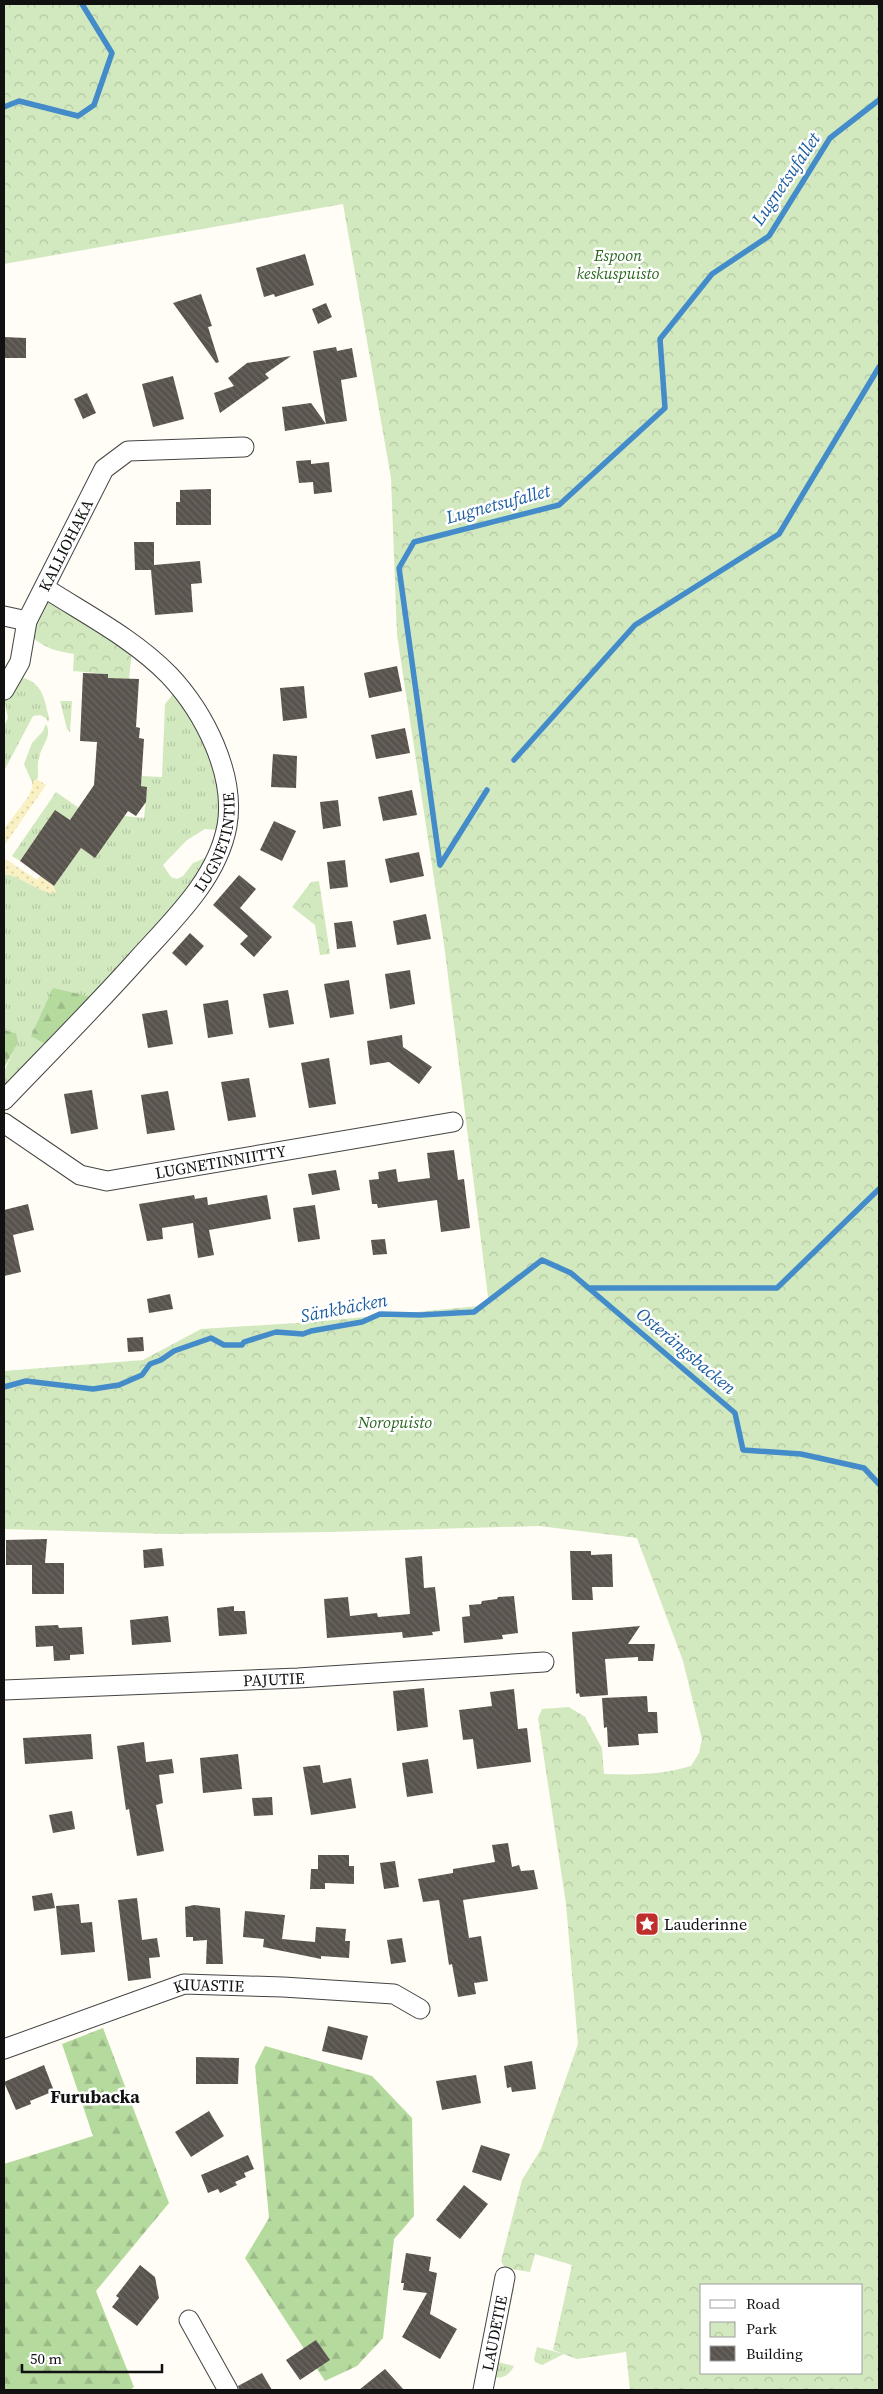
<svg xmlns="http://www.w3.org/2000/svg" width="883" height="2394" font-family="'Source Serif 4',serif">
  <defs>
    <pattern id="grass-tufts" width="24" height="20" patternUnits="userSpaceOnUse" patternTransform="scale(1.25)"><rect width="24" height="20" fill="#d2e9bf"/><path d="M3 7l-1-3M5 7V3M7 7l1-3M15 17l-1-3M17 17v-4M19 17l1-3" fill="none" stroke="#b3c7a3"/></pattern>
    <pattern id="forest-firs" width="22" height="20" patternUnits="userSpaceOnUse" patternTransform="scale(1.25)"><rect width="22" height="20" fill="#b5da9e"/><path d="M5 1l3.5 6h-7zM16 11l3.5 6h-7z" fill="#9bba87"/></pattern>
    <pattern id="sand-dots" width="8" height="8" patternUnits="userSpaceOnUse" patternTransform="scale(1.25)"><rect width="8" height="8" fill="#f9f1c3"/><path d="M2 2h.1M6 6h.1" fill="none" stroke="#d4cea6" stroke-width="1.8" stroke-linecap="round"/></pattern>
    <pattern id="park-crowns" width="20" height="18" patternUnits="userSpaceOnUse" patternTransform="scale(1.25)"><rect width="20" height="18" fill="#d2e9bf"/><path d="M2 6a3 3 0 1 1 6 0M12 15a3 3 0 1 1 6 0" fill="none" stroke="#b3c7a3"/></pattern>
    <pattern id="building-back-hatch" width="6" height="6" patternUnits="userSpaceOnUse" patternTransform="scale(1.25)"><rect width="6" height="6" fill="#59534d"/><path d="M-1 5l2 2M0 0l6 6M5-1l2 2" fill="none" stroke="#6c6762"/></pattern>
  </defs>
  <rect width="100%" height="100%" fill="#fffdf5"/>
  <g fill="url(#grass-tufts)">
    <path d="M 21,677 C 43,683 44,698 49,718 L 48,722 L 46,718 L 40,715 L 33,716 L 4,771 L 4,726 L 8,718 L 4,698 Z"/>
    <path d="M 175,692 L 208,748 L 219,786 L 219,830 L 205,829 L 187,840 L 163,865 L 171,877 L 177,879 L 183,876 L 193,863 L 210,856 L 187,894 L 6,1090 C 0,1077 6,1067 11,1056 C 14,1050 15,1040 16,1033 L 4,1030 L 4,874 L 14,876 L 52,894 L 54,886 L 81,848 L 95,858 L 124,816 L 144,818 L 147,787 L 141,786 L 142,776 L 162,777 L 165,704 Z"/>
    <polygon points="60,701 72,701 70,732 67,729"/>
    <path d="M 46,724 C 53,737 41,745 39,758 C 37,764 38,771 38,778 L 32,782 L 24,764 L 32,743 L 43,731 Z"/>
    <polygon points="56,792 79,808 70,820 55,811 20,861 12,856"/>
    <path d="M 512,2287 L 514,2289 L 498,2362 L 514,2366 C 510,2374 503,2380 493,2377 Z"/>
    <polygon points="537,2347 564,2354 542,2365 535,2362 534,2359"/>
  </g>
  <g fill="url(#forest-firs)">
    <polygon points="53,988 92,997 47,1045 31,1036"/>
    <polygon points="4,1030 16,1033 18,1042 4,1068"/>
    <polygon points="103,2028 169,2203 96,2291 134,2387 130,2390 4,2390 4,2164 93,2136 62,2044"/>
    <polygon points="265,2046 372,2076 412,2118 414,2216 394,2239 383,2338 357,2366 325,2381 245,2258 269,2218 255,2066"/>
  </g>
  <g fill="url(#sand-dots)">
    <polygon points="37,779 46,785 4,846 4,829 28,797 32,788 32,782"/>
    <path d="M 4,858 L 37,880 L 40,876 L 54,886 L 56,893 C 43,896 20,875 4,874 Z"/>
  </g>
  <g fill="url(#park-crowns)" fill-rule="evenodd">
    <path d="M 4,4 L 879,4 L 879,2390 L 630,2390 L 626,2352 L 577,2359 L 553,2350 L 572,2265 L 535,2254 L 530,2272 L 505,2268 L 501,2261 L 522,2180 L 541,2149 L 578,2044 L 566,1904 L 538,1718 L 542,1709 L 569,1707 L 585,1717 L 602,1748 L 604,1774 C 635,1775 660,1775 691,1766 L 699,1753 L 702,1739 L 683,1661 L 637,1538 L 539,1526 L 331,1532 L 168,1534 L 4,1529 L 4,1371 L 143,1360 L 201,1329 L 313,1322 L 489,1305 L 444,944 L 397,635 L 391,478 L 343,204 L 4,264 ZM 702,2285 L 862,2285 L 862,2373 L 702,2373 Z"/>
    <path d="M 52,601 L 132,651 L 129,679 L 108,678 L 108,674 L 73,671 L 74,654 C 57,651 46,649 32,637 C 34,624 37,605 52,601 Z"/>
    <polygon points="319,881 330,954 320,955 315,925 292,907 311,882"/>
  </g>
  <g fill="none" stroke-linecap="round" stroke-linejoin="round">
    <g stroke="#448bca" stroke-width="5.5">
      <polyline points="4,107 19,101 78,116 94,105 112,53 82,4"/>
      <polyline points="514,760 635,625 779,534 879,367"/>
      <polyline points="487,790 440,865 399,568 414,542 559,505 665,408 660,339 712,274 769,236 830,138 879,100"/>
      <polyline points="589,1288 777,1288 879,1189"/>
      <polyline points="4,1387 26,1381 93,1389 119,1385 142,1375 150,1364 161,1360 174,1351 211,1338 224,1345 242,1345 244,1342 276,1332 303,1334 311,1331 362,1322 380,1314 420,1315 474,1312 542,1260 571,1273 735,1413 743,1450 801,1454 864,1468 879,1484"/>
    </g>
  </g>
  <g fill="url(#building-back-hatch)">
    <polygon points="305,254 314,285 275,297 274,294 264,297 256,268"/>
    <polygon points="201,294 212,326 208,327 219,362 216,363 173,303"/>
    <polygon points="326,303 332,317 318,324 312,309"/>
    <polygon points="4,337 26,338 26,358 4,358"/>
    <polygon points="336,347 337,351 352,348 357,377 341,380 347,421 326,424 313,351"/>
    <polygon points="291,356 265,374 269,378 220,413 214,393 234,386 228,378 247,363"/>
    <polygon points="173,376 184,419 153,427 142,384"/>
    <polygon points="87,393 96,413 83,419 74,399"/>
    <polygon points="311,403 326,424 285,431 282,407"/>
    <polygon points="311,460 311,464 329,462 332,492 314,494 313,482 299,483 296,461"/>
    <polygon points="211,489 211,525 176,525 176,502 180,502 180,490"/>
    <polygon points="134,542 154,542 154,565 200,561 202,583 191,584 193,612 155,615 151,570 135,570"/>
    <polygon points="397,666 402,691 369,698 364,673"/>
    <polygon points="83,673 108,674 108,678 139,679 136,727 140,728 139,738 144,739 141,786 147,787 146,802 136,816 128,811 95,858 81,848 54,886 20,861 55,810 70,820 94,785 97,742 80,741"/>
    <polygon points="304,686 307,718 283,721 280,688"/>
    <polygon points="405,728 410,753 376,759 371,735"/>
    <polygon points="273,754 297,756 296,788 271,787"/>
    <polygon points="412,790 417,815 383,821 378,797"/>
    <polygon points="338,800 341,826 323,829 320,802"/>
    <polygon points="274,821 296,831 282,861 260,850"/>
    <polygon points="419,852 424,876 390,883 385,859"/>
    <polygon points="345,860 348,887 330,889 327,862"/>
    <polygon points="239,875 256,889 240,908 272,937 254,957 240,944 248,936 213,905"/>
    <polygon points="426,914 431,939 397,945 393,921"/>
    <polygon points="352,921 356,947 337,949 334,923"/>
    <polygon points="190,933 204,946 186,966 172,953"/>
    <polygon points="410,970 415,1004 390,1009 385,974"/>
    <polygon points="349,980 354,1014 330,1018 324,984"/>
    <polygon points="288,990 294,1024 269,1028 263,994"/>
    <polygon points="228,1000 233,1034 208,1038 203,1004"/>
    <polygon points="167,1010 173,1044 148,1048 142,1014"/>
    <polygon points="402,1035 403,1047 432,1067 419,1084 389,1062 370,1065 367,1041"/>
    <polygon points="329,1058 336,1104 309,1108 301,1063"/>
    <polygon points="249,1078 256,1117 228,1121 221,1082"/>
    <polygon points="92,1090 98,1129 71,1134 64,1094"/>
    <polygon points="168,1091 175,1130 147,1134 141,1095"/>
    <polygon points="454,1150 458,1180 464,1179 470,1228 441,1232 437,1200 378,1208 377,1204 372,1204 369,1180 379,1179 378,1172 396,1169 398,1182 430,1178 427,1153"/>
    <polygon points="336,1170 340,1190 312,1195 308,1174"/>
    <polygon points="194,1195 195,1199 207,1197 208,1205 267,1195 271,1219 209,1230 214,1255 198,1258 193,1223 162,1228 163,1239 147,1241 139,1204"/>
    <polygon points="28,1204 34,1230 13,1235 21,1272 4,1276 4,1210"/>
    <polygon points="315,1205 320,1239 298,1242 293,1208"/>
    <polygon points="385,1239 387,1254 373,1255 371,1240"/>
    <polygon points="170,1294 173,1309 149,1313 147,1299"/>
    <polygon points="143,1337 144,1351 128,1352 127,1338"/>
    <polygon points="47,1539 45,1563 64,1563 64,1594 32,1594 32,1565 6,1565 6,1540"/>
    <polygon points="162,1548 164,1566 144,1568 143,1550"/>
    <polygon points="570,1551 591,1551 591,1555 612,1554 613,1587 592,1587 593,1600 572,1600"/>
    <polygon points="422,1556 424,1588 435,1587 440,1631 432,1632 433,1635 403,1638 402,1632 327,1638 324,1599 348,1597 350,1616 377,1613 378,1617 410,1614 405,1558"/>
    <polygon points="514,1596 518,1633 502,1635 503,1639 464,1643 462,1617 470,1616 469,1605 481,1604 482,1601 497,1599 498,1597"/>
    <polygon points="234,1606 234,1611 245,1611 247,1634 219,1636 217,1608"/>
    <polygon points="168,1616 171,1642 132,1645 130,1620"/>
    <polygon points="58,1625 59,1628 82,1627 84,1654 70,1655 70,1660 54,1661 53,1646 36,1647 35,1626"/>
    <polygon points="640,1626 628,1644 655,1644 653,1661 638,1661 638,1657 605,1659 608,1695 580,1697 579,1693 576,1694 572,1632"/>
    <polygon points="424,1688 428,1727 397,1731 393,1691"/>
    <polygon points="514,1689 518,1729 527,1728 531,1762 477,1769 473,1739 463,1740 459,1710 492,1706 490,1692"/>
    <polygon points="647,1696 648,1712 657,1712 658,1733 638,1734 639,1745 608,1747 607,1727 604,1728 602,1698"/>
    <polygon points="91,1734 93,1759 25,1764 23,1738"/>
    <polygon points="144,1742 146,1762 172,1759 174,1773 159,1775 163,1803 156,1805 164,1851 137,1856 129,1809 126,1810 117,1746"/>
    <polygon points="238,1754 242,1789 203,1793 200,1758"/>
    <polygon points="428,1759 433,1793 407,1797 402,1763"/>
    <polygon points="320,1765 323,1783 351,1778 356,1808 311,1815 303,1767"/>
    <polygon points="272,1797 273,1815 254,1816 252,1798"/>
    <polygon points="72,1811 75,1829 53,1833 49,1815"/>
    <polygon points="508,1843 512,1867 519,1865 521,1871 534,1870 538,1889 463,1900 469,1938 481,1936 488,1981 474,1983 476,1994 458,1997 452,1964 449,1965 439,1900 423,1902 418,1879 453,1873 453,1869 495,1862 492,1845"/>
    <polygon points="318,1855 349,1855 349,1866 354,1866 354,1884 325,1883 325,1889 310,1889 311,1869 318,1869"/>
    <polygon points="395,1861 399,1887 384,1889 380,1863"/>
    <polygon points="52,1893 55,1908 34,1911 32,1896"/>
    <polygon points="137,1898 142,1940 157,1938 160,1957 149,1958 151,1978 128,1981 118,1900"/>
    <polygon points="79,1904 81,1923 92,1922 95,1952 61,1955 56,1906"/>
    <polygon points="194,1905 220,1908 223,1964 206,1964 207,1940 193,1941 193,1937 186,1937 185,1907"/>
    <polygon points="245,1911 285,1915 282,1939 315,1942 316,1927 346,1929 345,1941 350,1941 349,1958 321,1956 321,1959 263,1947 264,1939 243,1937"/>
    <polygon points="402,1938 406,1962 391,1964 387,1940"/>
    <polygon points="328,2026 368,2036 362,2060 322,2051"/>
    <polygon points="196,2057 239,2058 238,2084 196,2084"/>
    <polygon points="532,2061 536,2089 512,2092 511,2087 507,2088 504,2066"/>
    <polygon points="44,2065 54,2091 30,2101 31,2104 16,2110 4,2082"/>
    <polygon points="476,2075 481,2103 442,2110 436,2081"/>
    <polygon points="209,2111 224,2136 191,2157 175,2132"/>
    <polygon points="481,2145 510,2154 501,2181 472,2172"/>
    <polygon points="248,2155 254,2169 244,2173 246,2177 235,2182 237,2185 220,2193 218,2189 208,2193 201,2175"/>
    <polygon points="464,2185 488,2204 460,2239 436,2220"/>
    <polygon points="406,2253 431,2257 429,2271 437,2273 430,2314 457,2329 440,2359 402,2337 427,2293 403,2290 404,2283 401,2283"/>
    <polygon points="140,2265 155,2277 159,2298 137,2326 112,2307 119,2298 116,2296"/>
    <polygon points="316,2340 330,2360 300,2380 286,2360"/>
    <polygon points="385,2369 404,2390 359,2390"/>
    <polygon points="262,2373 272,2390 239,2390 238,2386"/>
  </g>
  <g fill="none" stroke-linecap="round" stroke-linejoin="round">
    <g stroke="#444" stroke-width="21">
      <g id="minor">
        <polyline points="4,616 27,621"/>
        <path id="s1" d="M 4,690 L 20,662 L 27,621 L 104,469 L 128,451 L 244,447"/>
        <path id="s2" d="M 4,1100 C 48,1054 94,1008 137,960 C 172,921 217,880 227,826 C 236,774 204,712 169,675 C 134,639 87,615 45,588"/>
        <path id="s3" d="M 4,1123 L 80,1175 L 107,1181 L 453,1122"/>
        <path id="s4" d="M 4,1690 L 298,1678 L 544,1662"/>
        <path id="s5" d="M 4,2049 L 184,1984 L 283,1987 L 394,1994 L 420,2009"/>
        <polyline points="189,2320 228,2390"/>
        <path id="s6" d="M 483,2390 L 505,2277"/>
      </g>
    </g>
    <use href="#minor" stroke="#fff" stroke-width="19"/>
  </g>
  <defs>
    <g id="sight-square" transform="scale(1.25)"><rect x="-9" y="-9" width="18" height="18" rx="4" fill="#be2f2c" stroke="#fff"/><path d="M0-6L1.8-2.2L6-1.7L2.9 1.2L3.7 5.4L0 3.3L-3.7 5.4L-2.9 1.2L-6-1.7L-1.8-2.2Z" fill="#fff"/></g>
  </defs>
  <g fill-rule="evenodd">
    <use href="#sight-square" x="647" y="1924"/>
  </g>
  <g text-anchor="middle" stroke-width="5" stroke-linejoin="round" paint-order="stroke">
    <g font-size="16" font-style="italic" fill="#2c6822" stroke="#fff">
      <text x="618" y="261">Espoon<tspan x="618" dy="18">keskuspuisto</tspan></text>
      <text x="395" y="1428">Noropuisto</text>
    </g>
    <g font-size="16" fill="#111" stroke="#fff">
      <text dy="6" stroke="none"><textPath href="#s1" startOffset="159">KALLIOHAKA</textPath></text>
      <text dy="6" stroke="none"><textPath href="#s2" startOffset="338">LUGNETINTIE</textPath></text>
      <text dy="6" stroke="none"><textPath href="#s3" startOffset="235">LUGNETINNIITTY</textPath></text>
      <text dy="6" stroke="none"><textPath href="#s4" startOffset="270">PAJUTIE</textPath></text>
      <text dy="6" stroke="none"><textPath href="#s5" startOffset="216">KIUASTIE</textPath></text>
      <text dy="6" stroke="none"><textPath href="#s6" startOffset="58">LAUDETIE</textPath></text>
    </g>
    <g font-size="16" fill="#111" stroke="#fff" text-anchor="start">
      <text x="664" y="1930">Lauderinne</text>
    </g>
    <g font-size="18" font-style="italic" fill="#1c5ea1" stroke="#fff">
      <text transform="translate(786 179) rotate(-56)" y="6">Lugnetsufallet</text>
      <text transform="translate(498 504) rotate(-15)" y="6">Lugnetsufallet</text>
      <text transform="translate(344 1308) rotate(-11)" y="6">Sänkbäcken</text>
      <text transform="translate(686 1351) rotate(40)" y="6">Osterängsbacken</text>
    </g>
    <g font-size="18" font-weight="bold" fill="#111" stroke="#fff">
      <text x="95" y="2103">Furubacka</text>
    </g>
  </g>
  <rect width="883" height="2394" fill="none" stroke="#111111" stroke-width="10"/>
  <rect x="700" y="2284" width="162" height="90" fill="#ffffff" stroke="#a0a0a0"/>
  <rect x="710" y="2300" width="25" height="8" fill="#ffffff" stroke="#a0a0a0"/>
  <text x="746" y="2309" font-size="15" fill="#111111">Road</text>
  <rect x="710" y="2322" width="25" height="15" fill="url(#park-crowns)" stroke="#a0a0a0"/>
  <text x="746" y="2334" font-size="15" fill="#111111">Park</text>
  <rect x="710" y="2346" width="25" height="15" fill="url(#building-back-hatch)" stroke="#a0a0a0"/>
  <text x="746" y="2359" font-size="15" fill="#111111">Building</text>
  <path d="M22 2364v8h140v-8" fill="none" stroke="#111111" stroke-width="2.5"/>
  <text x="30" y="2364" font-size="15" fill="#111111" stroke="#ffffff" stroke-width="4" paint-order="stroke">50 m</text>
</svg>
